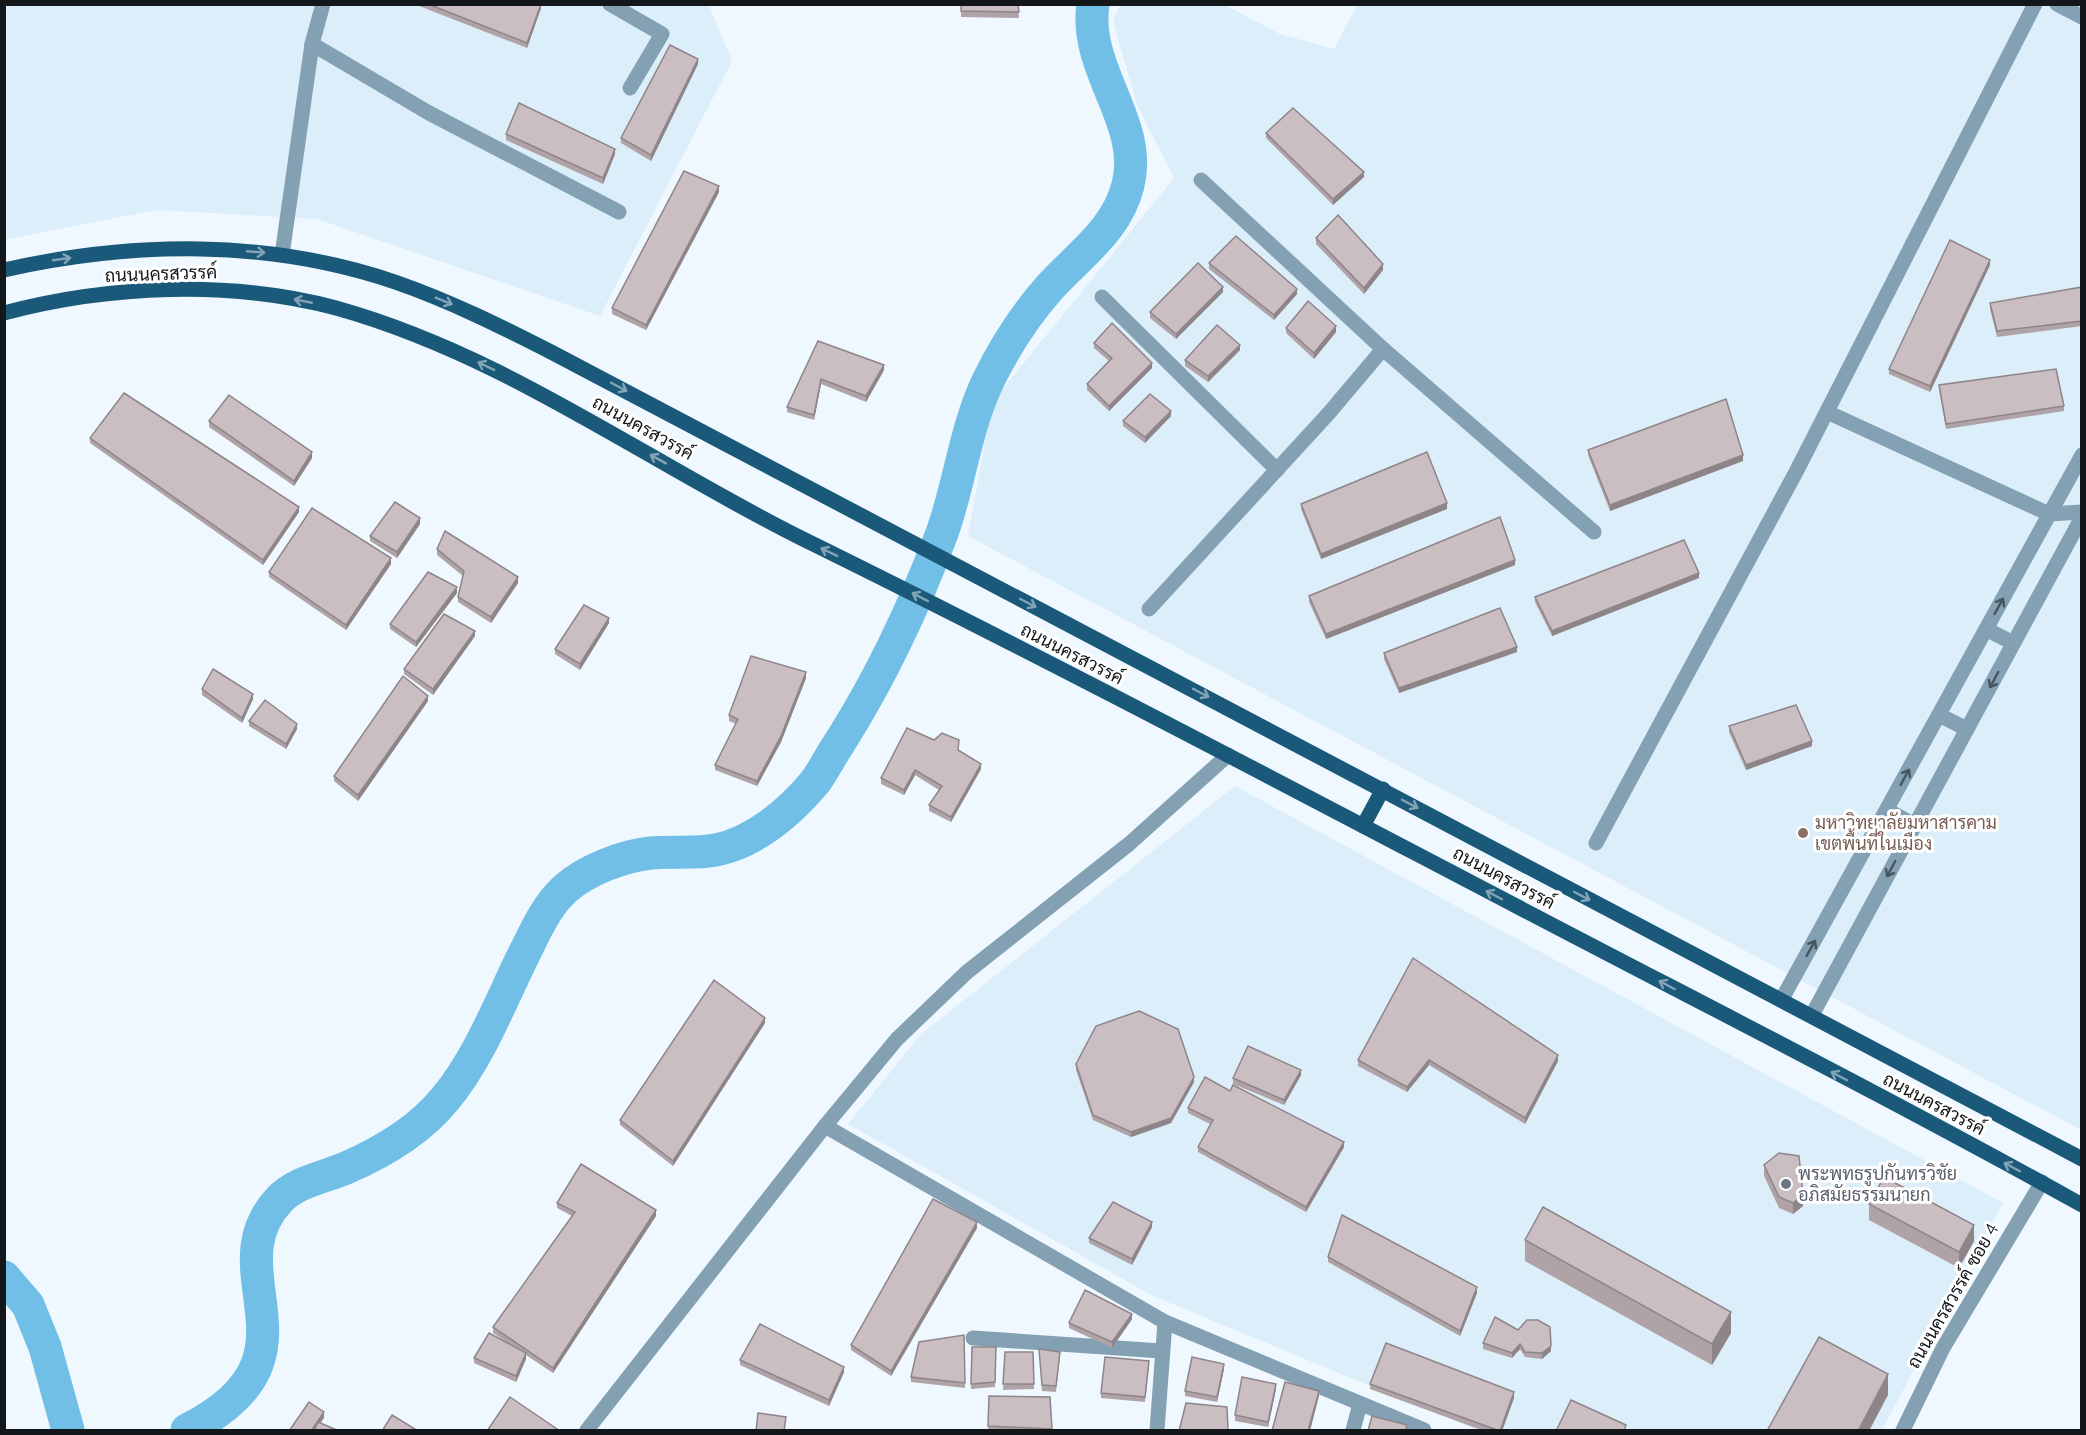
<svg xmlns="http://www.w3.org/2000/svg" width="2086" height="1435" font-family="Quicksand,Sarabun,sans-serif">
  <rect width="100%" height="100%" fill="#eff8fe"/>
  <g fill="#ddeefb">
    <polygon points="7,5 709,5 732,61 600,316 317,219 156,210 5,240 4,14"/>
    <polygon points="1120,5 1225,5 1280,34 1334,49 1357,5 2081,5 2081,1130 968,536 992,402 1174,178 1137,105 1113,21"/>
    <polygon points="1235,786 2003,1203 1882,1430 1477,1430 1153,1296 848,1124 921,1034"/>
  </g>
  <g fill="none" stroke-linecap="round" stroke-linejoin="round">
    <g stroke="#71bee6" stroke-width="33">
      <polyline points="4,1277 28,1305 45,1347 68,1430"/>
      <path d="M 187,1430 C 332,1357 211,1273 279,1200 C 295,1182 325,1177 346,1168 C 383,1152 419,1131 445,1099 C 480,1057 501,1000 525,952 C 536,930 547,905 565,889 C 586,870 623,856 651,853 C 672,851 695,854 716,850 C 755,842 790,812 815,782 C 824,770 831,755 840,742 C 881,677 915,605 942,533 C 960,483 965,429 988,381 C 1004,348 1026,314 1050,287 C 1079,255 1117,230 1128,185 C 1144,122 1083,70 1093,4"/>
    </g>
    <g stroke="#83a1b3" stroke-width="15">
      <polyline points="610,4 662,34 630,88"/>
      <polyline points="2057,4 2082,17"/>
      <polyline points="312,44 429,113 619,212"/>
      <polyline points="282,255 312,44 323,4"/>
      <polyline points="1102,297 1277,470"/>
      <polyline points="1383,349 1594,532"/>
      <polyline points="1827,412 2049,514 2082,512"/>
      <polyline points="1149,609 1329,413 1383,349 1201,180"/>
      <polyline points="1986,629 2013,643"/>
      <polyline points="1939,715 1967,729"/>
      <polyline points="1887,810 1915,825"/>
      <polyline points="1596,843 1796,472 2035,4"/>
      <polyline points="1782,999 2082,455"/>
      <polyline points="1812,1015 2082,517"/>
      <polyline points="825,1126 1165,1322"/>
      <polyline points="973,1338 1161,1351"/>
      <polyline points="587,1430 825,1126 897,1039 967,972 1129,844 1228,755"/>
      <polyline points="1157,1430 1165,1322 1424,1430"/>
      <polyline points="1353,1430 1360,1404"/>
      <polyline points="1903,1430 1943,1348 2042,1182"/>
    </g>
    <g stroke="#1b597a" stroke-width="15">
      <path d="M 4,270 C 133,241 269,239 395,282 C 450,301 502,327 553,353 L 2082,1159"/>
      <path d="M 4,313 C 109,285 231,280 336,308 C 505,355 646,461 801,538 C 1043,657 1281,783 1520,908 C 1707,1006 1897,1102 2082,1205"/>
      <polyline points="1363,826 1383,789"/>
    </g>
  </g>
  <g fill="#afa3a7">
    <polygon points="414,4 541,4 541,8 527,48"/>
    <polygon points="961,4 1018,4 1019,18 961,17"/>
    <polygon points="698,64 651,161 621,143 621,138"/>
    <polygon points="1266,133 1364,177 1333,205 1266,138"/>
    <polygon points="506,134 615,154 603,184 506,140"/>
    <polygon points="719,192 646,330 612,314 612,308"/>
    <polygon points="1316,238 1383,270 1364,294 1316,244"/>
    <polygon points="1209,263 1297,294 1274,320 1209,269"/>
    <polygon points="1990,265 1930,392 1889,374 1889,369"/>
    <polygon points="2082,287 2082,326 1997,337 1990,309 1990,303"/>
    <polygon points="1223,292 1176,339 1150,318 1150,312"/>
    <polygon points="1286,328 1336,332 1314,359 1286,333"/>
    <polygon points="818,341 884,370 866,402 821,384 814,420 787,412 787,407"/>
    <polygon points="1094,343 1152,368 1109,411 1087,390 1087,384 1109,361 1094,348"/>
    <polygon points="1240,350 1208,382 1185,366 1185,360"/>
    <polygon points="1939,385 2064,406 2064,411 1946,429 1939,390"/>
    <polygon points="1171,416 1145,443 1123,426 1123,421"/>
    <polygon points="209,421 312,458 294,486 209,427"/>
    <polygon points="90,438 299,512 263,565 90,443"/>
    <polygon points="1588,450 1743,461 1610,511 1588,455"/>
    <polygon points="1301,504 1447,509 1321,559 1301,509"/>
    <polygon points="420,524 397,558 370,541 370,536"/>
    <polygon points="437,549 518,583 491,623 458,602 458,597 463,576 437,555"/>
    <polygon points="391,564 346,630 269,577 269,572"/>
    <polygon points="1515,565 1326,639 1309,602 1309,596"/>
    <polygon points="1699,578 1552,636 1535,602 1535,597"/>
    <polygon points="457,593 416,647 390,629 390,624"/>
    <polygon points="609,623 580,670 555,654 555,649"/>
    <polygon points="475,636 433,695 404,674 404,669"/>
    <polygon points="1517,652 1399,693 1384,659 1384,653"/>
    <polygon points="806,678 781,742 757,786 715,770 715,765 736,724 729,721 729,715"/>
    <polygon points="202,689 253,699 242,723 202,695"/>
    <polygon points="428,701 358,801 334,781 334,776"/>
    <polygon points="249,721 297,729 286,749 249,726"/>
    <polygon points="1729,726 1812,746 1746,770 1729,732"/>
    <polygon points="958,751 981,769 951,822 929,811 929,805 939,790 915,775 904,795 881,784 881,778"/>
    <polygon points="765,1023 673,1166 620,1125 620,1120"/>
    <polygon points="1358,1060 1558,1061 1525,1124 1429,1065 1407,1092 1358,1066"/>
    <polygon points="1076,1064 1194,1082 1171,1123 1131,1137 1093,1120 1076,1070"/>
    <polygon points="1301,1075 1284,1105 1233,1084 1233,1078"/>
    <polygon points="1230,1091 1344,1147 1306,1212 1198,1152 1198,1147 1210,1124 1188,1113 1188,1108"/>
    <polygon points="1764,1165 1803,1206 1793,1214 1779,1208 1764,1176"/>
    <polygon points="557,1203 656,1216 553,1373 526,1355 526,1359 516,1382 474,1363 474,1358 511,1345 493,1333 493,1327 572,1216 557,1208"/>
    <polygon points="1869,1204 1974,1241 1959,1268 1869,1220"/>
    <polygon points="1152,1227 1132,1265 1089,1243 1089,1238"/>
    <polygon points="977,1228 891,1376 851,1350 851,1345"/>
    <polygon points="1525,1240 1731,1333 1712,1365 1525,1261"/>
    <polygon points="1328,1257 1477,1293 1460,1336 1328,1262"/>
    <polygon points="1495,1317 1551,1351 1542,1359 1525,1357 1520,1349 1512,1358 1483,1349 1483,1343"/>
    <polygon points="1132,1319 1112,1348 1069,1328 1069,1323"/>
    <polygon points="964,1335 965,1388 911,1382 911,1377"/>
    <polygon points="972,1347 996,1347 995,1387 971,1389"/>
    <polygon points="1039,1349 1060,1357 1056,1392 1042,1391"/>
    <polygon points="1005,1352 1033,1352 1034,1389 1003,1390"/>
    <polygon points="740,1360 844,1372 829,1406 740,1365"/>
    <polygon points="1149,1366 1145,1402 1101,1398 1101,1393"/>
    <polygon points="1224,1369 1217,1402 1185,1396 1185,1391"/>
    <polygon points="1370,1384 1514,1398 1502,1431 1484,1431 1370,1389"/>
    <polygon points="1276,1389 1268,1427 1235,1421 1235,1415"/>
    <polygon points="1050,1397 1052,1431 988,1431 988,1426"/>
  </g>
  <g fill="#8e8588">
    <polygon points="541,4 541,8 527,48 527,43"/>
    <polygon points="698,59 698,64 651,161 651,155"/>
    <polygon points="615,149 615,154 603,184 603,178"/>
    <polygon points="1364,172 1364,177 1333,205 1333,199"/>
    <polygon points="719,186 719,192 646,330 646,325"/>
    <polygon points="1990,260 1990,265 1930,392 1930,386"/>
    <polygon points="1383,264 1383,270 1364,294 1364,288"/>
    <polygon points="1223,287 1223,292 1176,339 1176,334"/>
    <polygon points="1297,289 1297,294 1274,320 1274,315"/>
    <polygon points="1336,326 1336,332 1314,359 1314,353"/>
    <polygon points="1240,345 1240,350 1208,382 1208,376"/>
    <polygon points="1152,363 1152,368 1109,411 1109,406"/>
    <polygon points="884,365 884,370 866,402 866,396"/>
    <polygon points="821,379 821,384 814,420 814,415"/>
    <polygon points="1171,411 1171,416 1145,443 1145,437"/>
    <polygon points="312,452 312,458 294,486 294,481"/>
    <polygon points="1743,455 1743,461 1610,511 1610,505"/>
    <polygon points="1447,503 1447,509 1321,559 1321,554"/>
    <polygon points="299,507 299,512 263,565 263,560"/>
    <polygon points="420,518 420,524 397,558 397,552"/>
    <polygon points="391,558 391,564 346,630 346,625"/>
    <polygon points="1515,560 1515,565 1326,639 1326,634"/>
    <polygon points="1699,573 1699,578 1552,636 1552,631"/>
    <polygon points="518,577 518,583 491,623 491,617"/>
    <polygon points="457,587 457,593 416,647 416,642"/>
    <polygon points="609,618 609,623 580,670 580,664"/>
    <polygon points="475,631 475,636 433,695 433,689"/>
    <polygon points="1517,647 1517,652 1399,693 1399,688"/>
    <polygon points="806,672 806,678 781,742 757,786 757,781"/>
    <polygon points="253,694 253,699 242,723 242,718"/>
    <polygon points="428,696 428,701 358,801 358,795"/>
    <polygon points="297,724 297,729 286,749 286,744"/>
    <polygon points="1812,741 1812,746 1746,770 1746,765"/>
    <polygon points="981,764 981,769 951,822 951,817"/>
    <polygon points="915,770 915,775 904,795 904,790"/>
    <polygon points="765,1018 765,1023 673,1166 673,1161"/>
    <polygon points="1558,1055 1558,1061 1525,1124 1525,1118"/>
    <polygon points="1429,1060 1429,1065 1407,1092 1407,1087"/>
    <polygon points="1301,1070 1301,1075 1284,1105 1284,1100"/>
    <polygon points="1194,1077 1194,1082 1171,1123 1131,1137 1131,1132"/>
    <polygon points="1344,1142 1344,1147 1306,1212 1306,1207"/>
    <polygon points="1803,1195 1803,1206 1793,1214 1793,1203"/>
    <polygon points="656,1210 656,1216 553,1373 553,1368"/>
    <polygon points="977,1222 977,1228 891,1376 891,1371"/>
    <polygon points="1152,1222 1152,1227 1132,1265 1132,1259"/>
    <polygon points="1974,1225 1974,1241 1959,1268 1959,1252"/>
    <polygon points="1477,1287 1477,1293 1460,1336 1460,1331"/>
    <polygon points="1731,1312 1731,1333 1712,1365 1712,1344"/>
    <polygon points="1132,1314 1132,1319 1112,1348 1112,1342"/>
    <polygon points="1520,1344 1520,1349 1512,1358 1512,1353"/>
    <polygon points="1551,1346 1551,1351 1542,1359 1542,1353"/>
    <polygon points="526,1353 526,1359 516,1382 516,1376"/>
    <polygon points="1224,1364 1224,1369 1217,1402 1217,1397"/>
    <polygon points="844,1367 844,1372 829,1406 829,1400"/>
    <polygon points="1888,1374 1888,1395 1869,1431 1858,1431"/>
    <polygon points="1276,1384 1276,1389 1268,1427 1268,1422"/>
    <polygon points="1319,1391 1319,1396 1310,1431 1308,1431"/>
    <polygon points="1514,1392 1514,1398 1502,1431 1500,1431"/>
    <polygon points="324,1412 324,1418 315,1431 311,1431"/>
  </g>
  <g fill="#cbbec2" stroke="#8e8588" stroke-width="1.5">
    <polygon points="428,4 541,4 527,43"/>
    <polygon points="961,4 1018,4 1019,12 961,11"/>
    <polygon points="670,45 698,59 651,155 621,138"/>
    <polygon points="519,103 615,149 603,178 506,134"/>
    <polygon points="1293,108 1364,172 1333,199 1266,133"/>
    <polygon points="684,171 719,186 646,325 612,308"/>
    <polygon points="1338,215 1383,264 1364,288 1316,238"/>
    <polygon points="1236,236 1297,289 1274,315 1209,263"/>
    <polygon points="1950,240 1990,260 1930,386 1889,369"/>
    <polygon points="1198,263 1223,287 1176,334 1150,312"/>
    <polygon points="2082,287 2082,321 1997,331 1990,303"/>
    <polygon points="1308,301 1336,326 1314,353 1286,328"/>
    <polygon points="1112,323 1152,363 1109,406 1087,384 1112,358 1094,343"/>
    <polygon points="1217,325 1240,345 1208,376 1185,360"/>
    <polygon points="818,341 884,365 866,396 821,379 814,415 787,407"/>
    <polygon points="2056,369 2064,406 1946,424 1939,385"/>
    <polygon points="124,393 299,507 263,560 90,438"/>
    <polygon points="1150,394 1171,411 1145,437 1123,421"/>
    <polygon points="229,395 312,452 294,481 209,421"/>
    <polygon points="1726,399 1743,455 1610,505 1588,450"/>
    <polygon points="1427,452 1447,503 1321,554 1301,504"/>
    <polygon points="395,502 420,518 397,552 370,536"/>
    <polygon points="312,508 391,558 346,625 269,572"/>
    <polygon points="1500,517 1515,560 1326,634 1309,596"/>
    <polygon points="445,531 518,577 491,617 458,597 464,571 437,549"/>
    <polygon points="1684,540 1699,573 1552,631 1535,597"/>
    <polygon points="428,572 457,587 416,642 390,624"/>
    <polygon points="584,605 609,618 580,664 555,649"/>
    <polygon points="1500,608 1517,647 1399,688 1384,653"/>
    <polygon points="444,614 475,631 433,689 404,669"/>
    <polygon points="751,656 806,672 781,736 757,781 715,765 738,719 729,715"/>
    <polygon points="213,669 253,694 242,718 202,689"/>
    <polygon points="403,676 428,696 358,795 334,776"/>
    <polygon points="265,700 297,724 286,744 249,721"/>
    <polygon points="1796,705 1812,741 1746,765 1729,726"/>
    <polygon points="907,728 934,740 942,733 959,740 958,750 981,764 951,817 929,805 942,786 915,770 904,790 881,778"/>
    <polygon points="1413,958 1558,1055 1525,1118 1429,1060 1407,1087 1358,1060"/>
    <polygon points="714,980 765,1018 673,1161 620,1120"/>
    <polygon points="1139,1011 1178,1029 1194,1077 1171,1118 1131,1132 1093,1115 1076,1064 1096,1026"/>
    <polygon points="1248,1046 1301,1070 1284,1100 1233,1078"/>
    <polygon points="1205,1077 1230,1091 1233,1085 1344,1142 1306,1207 1198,1147 1213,1120 1188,1108"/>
    <polygon points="1779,1153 1799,1156 1803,1195 1793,1203 1779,1197 1764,1165"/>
    <polygon points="581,1164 656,1210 553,1368 493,1327 575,1212 557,1203"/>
    <polygon points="1884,1177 1974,1225 1959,1252 1869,1204"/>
    <polygon points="933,1199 977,1222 891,1371 851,1345"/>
    <polygon points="1113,1202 1152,1222 1132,1259 1089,1238"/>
    <polygon points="1543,1207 1731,1312 1712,1344 1525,1240"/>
    <polygon points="1342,1215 1477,1287 1460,1331 1328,1257"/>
    <polygon points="1085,1290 1132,1314 1112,1342 1069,1323"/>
    <polygon points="1495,1317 1518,1330 1527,1320 1538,1320 1550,1327 1551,1346 1542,1353 1525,1352 1520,1344 1512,1353 1483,1343"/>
    <polygon points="760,1324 844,1367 829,1400 740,1360"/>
    <polygon points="489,1333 526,1353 516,1376 474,1358"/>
    <polygon points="964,1335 965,1383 911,1377 919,1342"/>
    <polygon points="1819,1337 1888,1374 1858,1431 1767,1431"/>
    <polygon points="1386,1343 1514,1392 1500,1431 1370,1384"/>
    <polygon points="972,1347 996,1347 995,1382 971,1384"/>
    <polygon points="1039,1349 1060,1352 1056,1386 1042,1385"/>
    <polygon points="1005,1352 1033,1352 1034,1384 1003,1384"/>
    <polygon points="1105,1357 1149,1361 1145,1397 1101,1393"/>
    <polygon points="1192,1357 1224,1364 1217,1397 1185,1391"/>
    <polygon points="1242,1377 1276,1384 1268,1422 1235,1415"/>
    <polygon points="1285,1382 1319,1391 1308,1431 1272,1431"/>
    <polygon points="989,1396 1050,1397 1052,1429 988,1426"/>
    <polygon points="510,1397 557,1429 556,1431 487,1431"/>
    <polygon points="1571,1400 1626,1425 1624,1431 1556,1431"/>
    <polygon points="309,1402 324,1412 311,1431 289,1431"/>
    <polygon points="1186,1403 1227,1407 1228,1430 1179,1431"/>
    <polygon points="758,1413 786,1417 784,1431 756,1431"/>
    <polygon points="392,1415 415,1429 414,1431 382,1431"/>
    <polygon points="1372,1416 1407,1425 1405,1431 1368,1431"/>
    <polygon points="318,1422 339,1431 314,1431"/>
  </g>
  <defs><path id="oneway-shaft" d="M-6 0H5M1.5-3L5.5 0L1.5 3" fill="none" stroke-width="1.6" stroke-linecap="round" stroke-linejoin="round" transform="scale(1.5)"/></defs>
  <g stroke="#82a4b6">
    <use href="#oneway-shaft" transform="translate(256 252) rotate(5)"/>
    <use href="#oneway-shaft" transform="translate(62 259) rotate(-8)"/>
    <use href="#oneway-shaft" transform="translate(303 301) rotate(-169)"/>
    <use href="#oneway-shaft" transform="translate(444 301) rotate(22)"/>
    <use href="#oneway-shaft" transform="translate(486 366) rotate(-154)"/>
    <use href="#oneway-shaft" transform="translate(619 387) rotate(28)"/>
    <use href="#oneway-shaft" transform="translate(658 459) rotate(-151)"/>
    <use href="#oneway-shaft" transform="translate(829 552) rotate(-154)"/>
    <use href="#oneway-shaft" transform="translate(920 597) rotate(-153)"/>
    <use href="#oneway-shaft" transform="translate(1028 603) rotate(28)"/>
    <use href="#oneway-shaft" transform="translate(1201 693) rotate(28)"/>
    <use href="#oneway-shaft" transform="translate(1410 804) rotate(28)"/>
    <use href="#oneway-shaft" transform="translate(1494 895) rotate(-152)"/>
    <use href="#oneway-shaft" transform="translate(1582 896) rotate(28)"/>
    <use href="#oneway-shaft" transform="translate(1667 985) rotate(-152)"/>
    <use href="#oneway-shaft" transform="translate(1839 1076) rotate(-152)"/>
    <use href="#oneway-shaft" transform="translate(2012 1167) rotate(-152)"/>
  </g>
  <g stroke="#46555f">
    <use href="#oneway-shaft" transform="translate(1999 606) rotate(-61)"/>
    <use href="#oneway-shaft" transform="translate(1994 680) rotate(118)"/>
    <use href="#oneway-shaft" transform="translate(1905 777) rotate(-61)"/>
    <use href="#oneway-shaft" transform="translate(1891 869) rotate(118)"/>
    <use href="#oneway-shaft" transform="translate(1811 948) rotate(-61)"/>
  </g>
  <circle fill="#8d6e63" stroke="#fff" stroke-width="2" cx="1803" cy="833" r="6"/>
  <circle fill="#6b7280" stroke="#fff" stroke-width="2" cx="1786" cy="1184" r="6"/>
  <g text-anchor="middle" stroke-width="6" stroke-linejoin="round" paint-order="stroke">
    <g font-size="18" fill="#14171a" stroke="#fff">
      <text transform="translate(161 274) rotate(-2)" y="6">ถนนนครสวรรค์</text>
      <text transform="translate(643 428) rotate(29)" y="6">ถนนนครสวรรค์</text>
      <text transform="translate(1072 654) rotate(27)" y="6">ถนนนครสวรรค์</text>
      <text transform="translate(1504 878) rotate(28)" y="6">ถนนนครสวรรค์</text>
      <text transform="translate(1934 1104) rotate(28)" y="6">ถนนนครสวรรค์</text>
      <text transform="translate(1953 1296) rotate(-60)" y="6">ถนนนครสวรรค์ ซอย 4</text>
    </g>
    <g font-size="18" fill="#785e54" stroke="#fff" text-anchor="start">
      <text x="1815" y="829">มหาวิทยาลัยมหาสารคาม<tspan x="1815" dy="21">เขตพื้นที่ในเมือง</tspan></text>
    </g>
    <g font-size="18" fill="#5b616d" stroke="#fff" text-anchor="start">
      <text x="1798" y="1180">พระพุทธรูปกันทรวิชัย<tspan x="1798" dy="21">อภิสมัยธรรมนายก</tspan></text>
    </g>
  </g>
  <rect width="2086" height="1435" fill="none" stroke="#14171a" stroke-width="12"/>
</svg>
